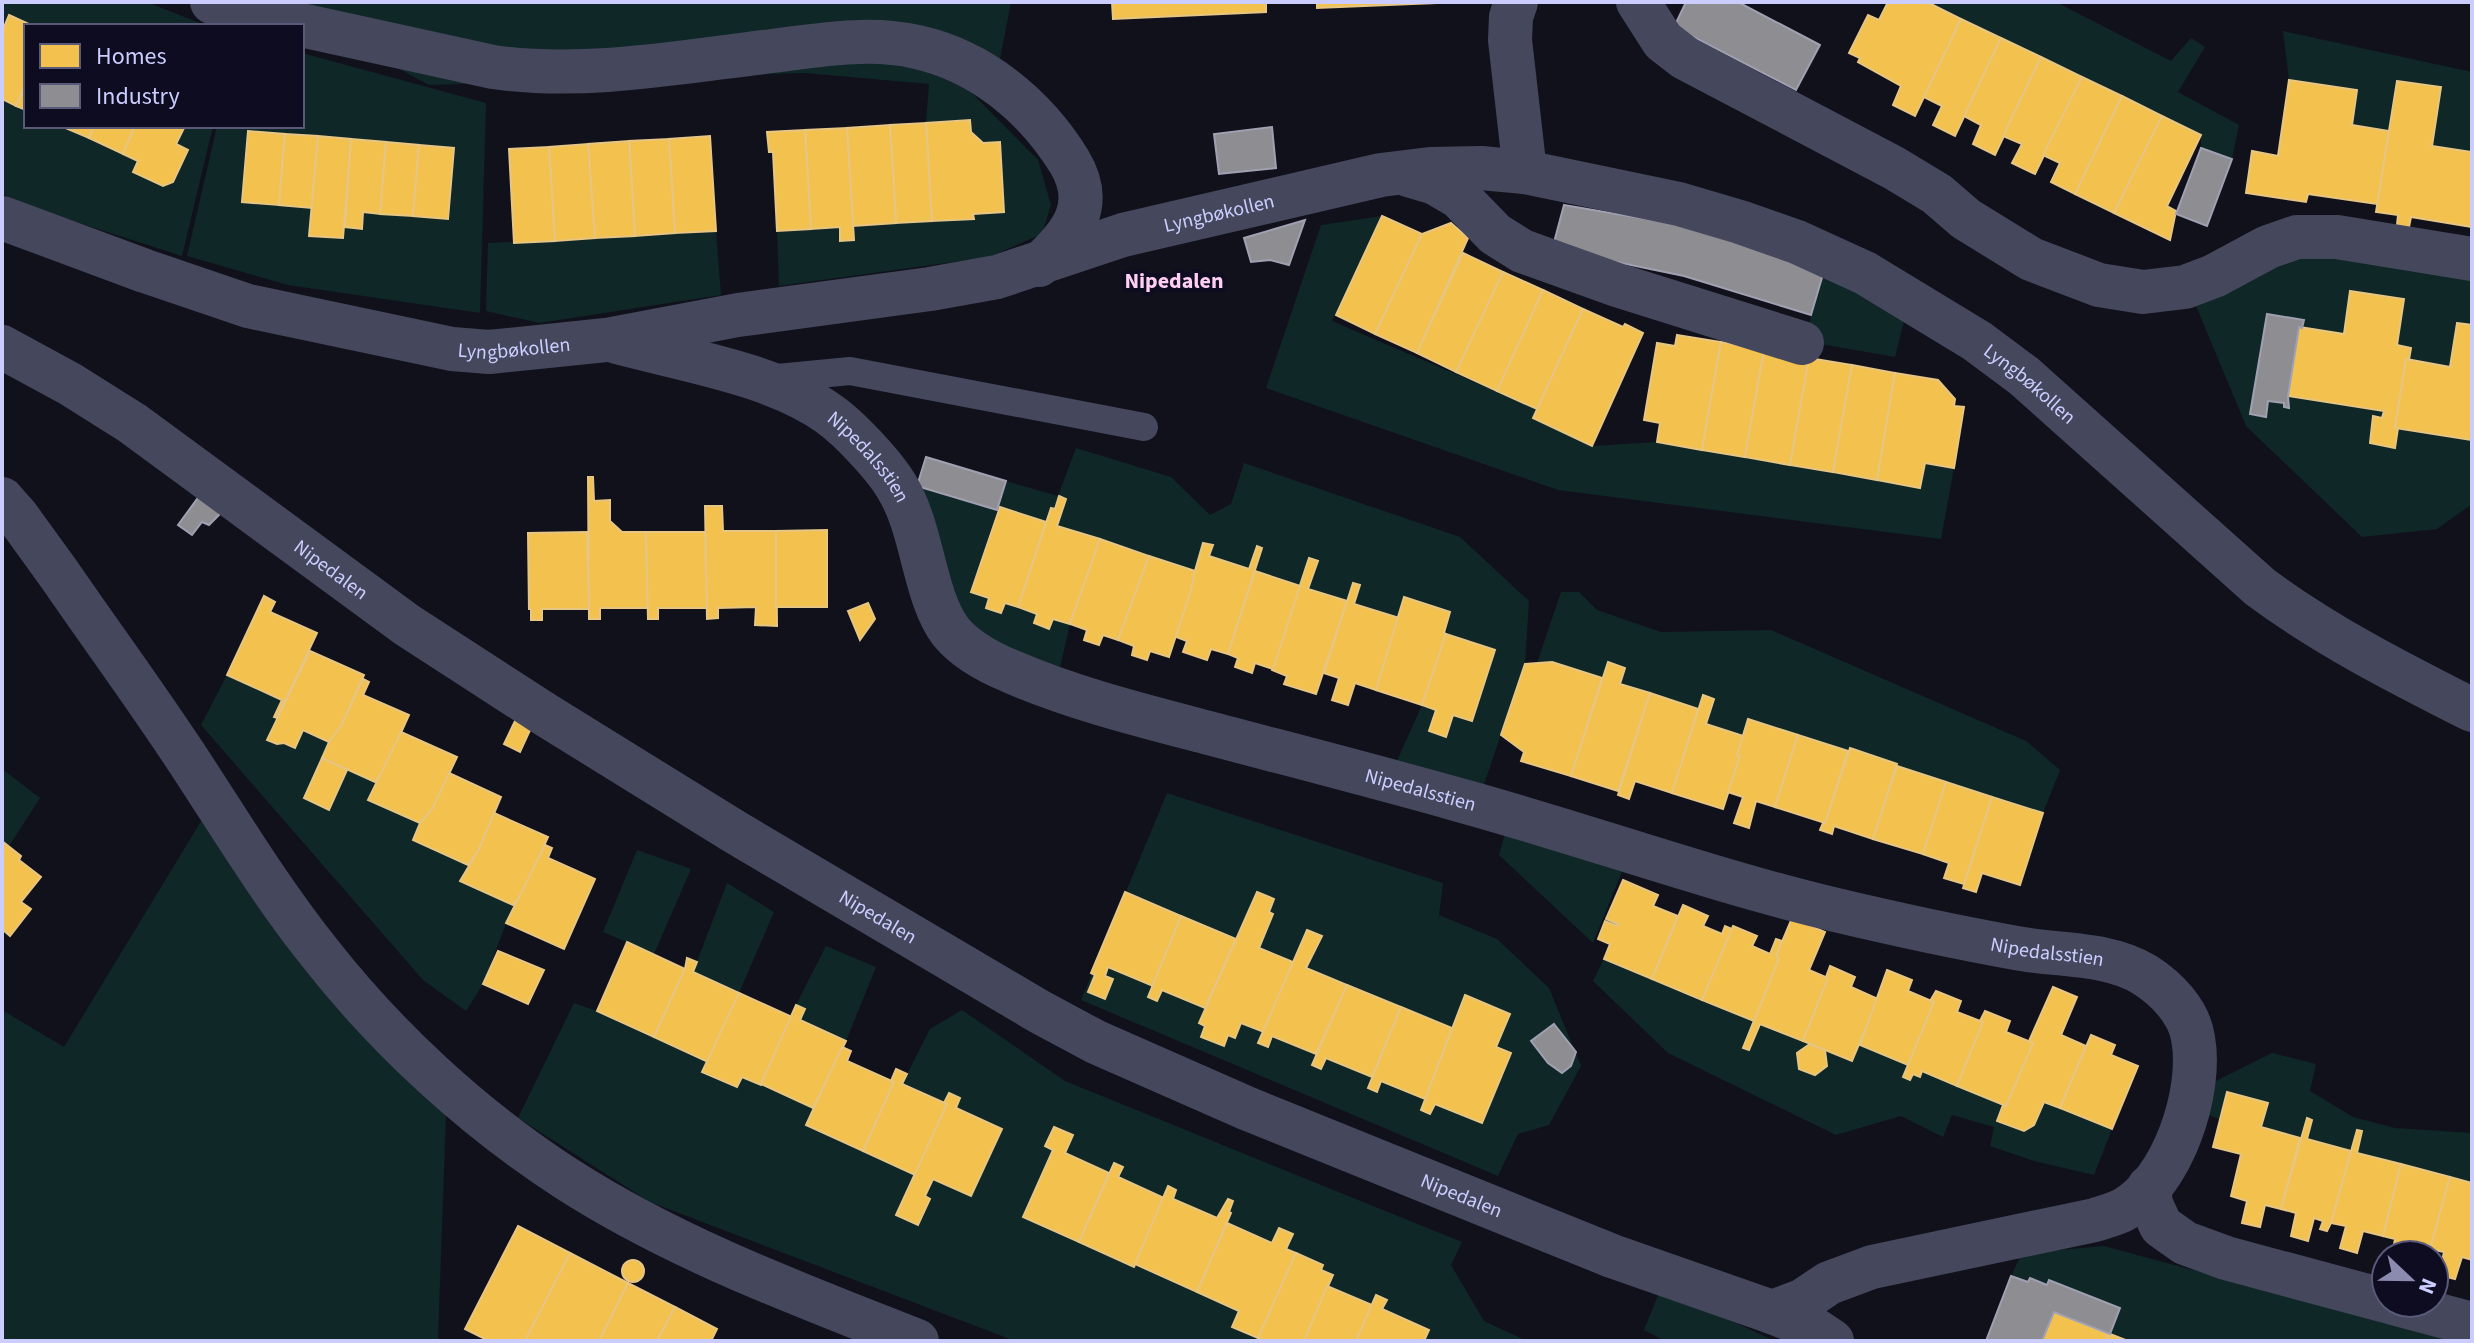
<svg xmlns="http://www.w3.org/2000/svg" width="2474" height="1343" font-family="'Source Sans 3',sans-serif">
  <rect width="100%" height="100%" fill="#11111c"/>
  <g fill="#0f2726">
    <polygon points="2,2 147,2 207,26 26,26 26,126 213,126 182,256 45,212 2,194"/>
    <polygon points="273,2 1011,2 994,90 968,89 1038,160 1051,205 1042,234 989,257 779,286 777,231 840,227 840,241 854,239 853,226 973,219 973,214 1003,212 1000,142 983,143 971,132 970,120 926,123 929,84 805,73 429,85"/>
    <polygon points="1927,2 2056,2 2171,61 2191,38 2205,47 2178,92 2239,125 2232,159 2201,148 2201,134"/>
    <polygon points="2283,31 2472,72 2472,152 2432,146 2440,87 2397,81 2389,131 2352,125 2357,90 2289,80"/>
    <polygon points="302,53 486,103 480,313 288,285 187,256 217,126 302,126"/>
    <polygon points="1382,216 1332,321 1537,409 1533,418 1592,446 1657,442 1920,488 1925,463 1954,468 1941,539 1558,490 1266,388 1321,225"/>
    <polygon points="716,231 721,295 539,323 486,311 488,243"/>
    <polygon points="2315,251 2472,275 2472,504 2437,529 2362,537 2246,426 2194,301"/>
    <polygon points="1823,274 1904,321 1895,357 1815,343 1807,332"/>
    <polygon points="1076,448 1171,477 1210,515 1231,504 1244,463 1460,537 1529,601 1525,664 1482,790 1396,763 1422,705 1436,710 1430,731 1445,737 1453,715 1472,721 1495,650 1446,634 1450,612 1404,597 1398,618 1354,604 1360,585 1354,583 1347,601 1308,589 1318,561 1309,558 1300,586 1255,571 1262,548 1257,547 1249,569 1209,556 1213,546 1204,543 1195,571 997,511 971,592 1070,624 1059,672 990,643 957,611 917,486 997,510 1006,481 1058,496"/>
    <polygon points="1561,592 1579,592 1597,610 1661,632 1771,630 2026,741 2060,770 2043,813 1749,719 1743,736 1706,724 1714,699 1703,696 1698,709 1620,684 1625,668 1608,663 1602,678 1552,662 1537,663"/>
    <polygon points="227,675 282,700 274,717 277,718 267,740 295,748 303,730 329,742 304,798 329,809 347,770 375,782 368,800 420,823 413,840 468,865 461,881 513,905 483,984 466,1011 423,980 201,725"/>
    <polygon points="2,769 40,798 9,846 2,844"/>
    <polygon points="220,790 447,1085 438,1338 443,1341 2,1341 2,1010 64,1047"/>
    <polygon points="1167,793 1443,883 1439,915 1497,939 1549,988 1581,1066 1549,1125 1518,1134 1498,1176 1081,1000"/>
    <polygon points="1505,834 1625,864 1593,943 1499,855"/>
    <polygon points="637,850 691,869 654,954 603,932"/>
    <polygon points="727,883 774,912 739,993 693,972"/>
    <polygon points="826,946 876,967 846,1041 800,1020 804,1009 796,1005"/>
    <polygon points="1604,959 1754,1021 1743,1048 1749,1050 1760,1024 1810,1044 1797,1054 1800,1069 1814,1075 1826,1066 1825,1050 1852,1061 1860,1045 1908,1065 1903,1077 1910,1080 1913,1074 1920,1076 1922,1071 2003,1105 1997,1121 2023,1131 2034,1125 2044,1102 2112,1129 2094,1175 2034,1161 1990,1146 1994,1127 1952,1115 1943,1137 1901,1116 1836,1135 1668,1053 1593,981"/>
    <polygon points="574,1003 597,1011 706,1061 702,1072 736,1087 742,1077 813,1108 806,1125 915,1175 896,1215 918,1225 930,1199 925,1196 933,1179 972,1195 1002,1130 902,1084 930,1029 962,1010 1065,1081 1462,1242 1451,1265 1484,1321 1527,1341 1015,1341 650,1202 518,1118"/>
    <polygon points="2272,1053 2316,1064 2310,1091 2353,1117 2395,1128 2472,1133 2472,1183 2357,1153 2362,1131 2357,1130 2351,1151 2307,1139 2312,1120 2308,1119 2302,1138 2261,1127 2267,1103 2227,1092 2219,1119 2206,1114 2206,1086"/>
    <polygon points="2104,1246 2456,1341 2127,1341 2110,1334 2120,1308 2049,1280 2047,1285 2030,1278 2028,1282 2011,1276 2022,1253"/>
    <polygon points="1661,1288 1775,1341 1665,1341 1644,1330"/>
  </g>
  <g fill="#f2c14e" stroke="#e7c583" stroke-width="2">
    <polygon points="1112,2 1266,2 1266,12 1113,19"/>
    <polygon points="1317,2 1436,2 1436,3 1317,8"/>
    <polygon points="1888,2 1927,2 1961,19 1915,116 1893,105 1901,86 1858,62 1860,58 1849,53 1868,15 1879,20"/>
    <polygon points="9,15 33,26 26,26 26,84 16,106 2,99 2,32"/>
    <polygon points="1961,19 2001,38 1955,136 1933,125 1942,106 1924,97"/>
    <polygon points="2001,38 2041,57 1995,155 1973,144 1981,125 1964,116"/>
    <polygon points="2041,57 2082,77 2035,174 2012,163 2022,144 2003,136"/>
    <polygon points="2082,77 2122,96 2075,194 2051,182 2060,163 2043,155"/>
    <polygon points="2289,80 2357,90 2352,125 2389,131 2378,204 2308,194 2306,202 2246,193 2252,151 2278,156"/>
    <polygon points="2397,81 2441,87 2432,146 2472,152 2472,227 2411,217 2409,227 2397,225 2398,215 2376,212"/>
    <polygon points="26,84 26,110 16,106"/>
    <polygon points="2122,96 2162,116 2114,213 2075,194"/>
    <polygon points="2162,116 2201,135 2167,206 2176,211 2170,240 2114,213"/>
    <polygon points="970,120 971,132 983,143 1000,142 1004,212 973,214 974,219 932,221 926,123"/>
    <polygon points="926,123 932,221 896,223 890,125"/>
    <polygon points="890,125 896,223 853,226 847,128"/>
    <polygon points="61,126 94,126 89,138"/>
    <polygon points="94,126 135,126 123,154 89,138"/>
    <polygon points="135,126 185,126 176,144 188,150 173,182 163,186 133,172 138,161 123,154"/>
    <polygon points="847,128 854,240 840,241 840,227 811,229 805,130"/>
    <polygon points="805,130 811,229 777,231 773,152 769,152 767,132"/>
    <polygon points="248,131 285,134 279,205 242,202"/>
    <polygon points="285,134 318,136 312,208 279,205"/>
    <polygon points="318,136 351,139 343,238 309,236"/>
    <polygon points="710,136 716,231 675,233 669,139"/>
    <polygon points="351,139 386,142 380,214 363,212 362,229 345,227"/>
    <polygon points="669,139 675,233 635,236 629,141"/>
    <polygon points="629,141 635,236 595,238 588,144"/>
    <polygon points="386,142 419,145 413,216 380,214"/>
    <polygon points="588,144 595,238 555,241 549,147"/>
    <polygon points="419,145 454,148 448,219 413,216"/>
    <polygon points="549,147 555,241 514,243 509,149"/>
    <polygon points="1382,216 1422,234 1375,334 1336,315"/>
    <polygon points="1451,223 1468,238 1417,353 1375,334 1422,234"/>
    <polygon points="1463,253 1503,272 1456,372 1417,353"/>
    <polygon points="1503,272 1543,290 1497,391 1456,372"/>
    <polygon points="1543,290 1583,309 1537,409 1497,391"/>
    <polygon points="2350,291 2404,299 2397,345 2411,348 2409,360 2406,359 2395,428 2398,428 2395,448 2370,443 2373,416 2382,418 2384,411 2288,396 2299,327 2344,334"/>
    <polygon points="1583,309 1623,327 1625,324 1643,333 1592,446 1533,418"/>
    <polygon points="2457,323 2472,325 2472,440 2395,428 2406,359 2450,367"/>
    <polygon points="1677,335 1721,342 1702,450 1657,442 1660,423 1644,420 1657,343 1675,346"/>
    <polygon points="1721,342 1764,350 1745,457 1702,450"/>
    <polygon points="1764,350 1809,358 1790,465 1745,457"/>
    <polygon points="1809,358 1852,365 1833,472 1790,465"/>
    <polygon points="1852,365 1895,373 1877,480 1833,472"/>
    <polygon points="1895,373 1938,380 1955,399 1954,406 1964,407 1954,468 1925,463 1920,488 1877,480"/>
    <polygon points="588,477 593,477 594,501 610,500 610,521 622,532 646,532 648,608 600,608 600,619 589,619"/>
    <polygon points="1059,496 1066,499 1057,526 1100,539 1070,624 1053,619 1049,629 1034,623 1037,614 1018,607 1051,508 1055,509"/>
    <polygon points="705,506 722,506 723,531 776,531 777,626 755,625 756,607 718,608 718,618 707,619"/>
    <polygon points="1000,507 1046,522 1018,607 1005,603 1001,613 986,608 989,598 971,592"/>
    <polygon points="827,530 827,607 776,607 776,531"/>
    <polygon points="587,532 589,609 542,609 542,620 531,620 531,609 529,609 528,533"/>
    <polygon points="646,532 705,532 707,608 658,608 658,619 648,619"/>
    <polygon points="1100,539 1149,556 1118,640 1103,635 1099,645 1084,640 1087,630 1070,624"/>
    <polygon points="1203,543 1213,545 1209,556 1249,569 1257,546 1262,548 1228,654 1211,649 1207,660 1183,652 1187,641 1176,637"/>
    <polygon points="1149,556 1195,571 1191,590 1169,657 1150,651 1147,660 1132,655 1134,646 1118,640"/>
    <polygon points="1309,558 1318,561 1308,589 1347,601 1316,694 1284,684 1287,676 1272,670"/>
    <polygon points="1255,571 1300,586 1273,669 1255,663 1252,673 1235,667 1238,658 1228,654"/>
    <polygon points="1353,583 1360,585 1354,604 1399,618 1376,690 1355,683 1348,705 1332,700 1339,678 1324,673"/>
    <polygon points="264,596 275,602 270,612 317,633 277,718 274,717 282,700 227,675"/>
    <polygon points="1404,597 1450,612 1444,633 1446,634 1422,705 1376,690"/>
    <polygon points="868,603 875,619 860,640 848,611"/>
    <polygon points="1446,634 1495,650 1472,721 1453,715 1446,737 1429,731 1436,710 1422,705"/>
    <polygon points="310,651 364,675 341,726 329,742 303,730 295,748 284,743 277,744 267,740"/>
    <polygon points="1552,662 1602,678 1571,776 1521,761 1524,752 1501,735 1525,664"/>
    <polygon points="1608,662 1625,668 1620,684 1650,693 1618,791 1571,776"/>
    <polygon points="363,679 369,682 363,695 409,715 386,766 375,782 322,758 329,742 341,726"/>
    <polygon points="1650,693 1698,709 1672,793 1635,781 1629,799 1618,795"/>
    <polygon points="1703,695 1714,699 1706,724 1743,736 1737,755 1740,756 1723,809 1672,793"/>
    <polygon points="1748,719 1798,735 1775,807 1756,801 1749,828 1734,823 1743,797 1728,792 1740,756 1737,755"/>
    <polygon points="515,721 531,728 520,752 504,744"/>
    <polygon points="401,732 457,757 433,808 420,823 368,800"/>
    <polygon points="1798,735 1848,751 1825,823 1775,807"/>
    <polygon points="1850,748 1897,764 1873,839 1834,826 1832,834 1820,830 1823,823 1825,823"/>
    <polygon points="322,758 347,770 329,810 304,798"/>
    <polygon points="1897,766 1946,782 1923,854 1873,839"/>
    <polygon points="449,773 501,797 479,849 468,865 413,840 420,823 433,808"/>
    <polygon points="1946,782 1992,797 1964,884 1944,878 1949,863 1923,854"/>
    <polygon points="1992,797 2043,813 2020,885 1982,873 1976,892 1963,888"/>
    <polygon points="494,813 548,837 524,890 513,905 460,881 479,849"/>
    <polygon points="2,841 21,856 19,860 41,877 21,902 31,909 10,936 2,929"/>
    <polygon points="545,845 552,848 548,858 595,879 564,949 506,923"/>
    <polygon points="1623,880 1658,895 1653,906 1678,916 1652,979 1604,959 1610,944 1598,939 1605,921 1617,926 1618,924 1606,919"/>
    <polygon points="1125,892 1181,916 1153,986 1108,967 1105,976 1113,979 1105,999 1088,992 1095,975 1091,973"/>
    <polygon points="1257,892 1274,899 1269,912 1273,914 1259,948 1293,962 1264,1032 1241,1023 1235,1038 1228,1035 1224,1046 1201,1037 1205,1026 1199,1023"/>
    <polygon points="1683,905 1708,916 1703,926 1722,934 1725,926 1732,929 1702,1000 1652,979"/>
    <polygon points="1181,916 1236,939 1205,1008 1162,990 1157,1001 1148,997"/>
    <polygon points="1792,918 1825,932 1809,970 1828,978 1803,1041 1760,1024 1749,1050 1743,1048 1779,958 1776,956"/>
    <polygon points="1733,926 1757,936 1752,946 1770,954 1776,939 1782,941 1776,956 1779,958 1754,1021 1702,1000"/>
    <polygon points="1307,930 1322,936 1306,968 1347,985 1316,1054 1272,1036 1268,1047 1258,1043"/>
    <polygon points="627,942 685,969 654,1037 597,1011"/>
    <polygon points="498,951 544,970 528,1004 483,984"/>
    <polygon points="687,958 697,962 693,972 739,993 708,1062 654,1037 685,969"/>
    <polygon points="1830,966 1855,977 1851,987 1878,999 1852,1061 1803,1041 1828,978 1826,977"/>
    <polygon points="1887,970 1912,980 1908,991 1934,1002 1908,1065 1860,1045"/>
    <polygon points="1347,985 1401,1007 1372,1077 1326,1058 1321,1069 1312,1065"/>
    <polygon points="2053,987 2077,997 2061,1035 2086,1046 2060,1108 2044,1102 2034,1125 2024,1131 1997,1121 2003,1105 2006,1106 2033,1043 2029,1041"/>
    <polygon points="1936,991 1961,1001 1957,1012 1983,1022 1957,1086 1922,1071 1920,1077 1913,1074 1910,1080 1903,1077 1934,1002 1930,1001"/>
    <polygon points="739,993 792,1017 761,1085 742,1077 737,1087 702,1072"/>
    <polygon points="1465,995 1510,1014 1496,1047 1511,1053 1482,1123 1435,1104 1430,1114 1421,1110"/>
    <polygon points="796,1005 805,1009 800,1020 846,1041 813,1108 761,1084"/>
    <polygon points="1401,1007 1452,1028 1425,1099 1381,1081 1377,1092 1368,1088"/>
    <polygon points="1985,1011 2010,1021 2006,1032 2033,1043 2006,1106 1957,1086 1983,1022 1980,1021"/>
    <polygon points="2091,1035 2115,1045 2111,1055 2138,1066 2112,1129 2060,1108"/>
    <polygon points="1810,1044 1825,1050 1827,1066 1815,1075 1799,1069 1797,1053"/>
    <polygon points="842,1047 851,1051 847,1061 894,1082 863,1151 806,1125"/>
    <polygon points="896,1069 907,1074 902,1084 947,1104 915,1175 863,1151 894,1082 891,1081"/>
    <polygon points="2227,1092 2268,1103 2261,1127 2300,1138 2281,1209 2265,1205 2260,1227 2242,1223 2247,1201 2231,1196 2241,1154 2213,1147"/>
    <polygon points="949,1093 960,1098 956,1108 1002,1129 971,1196 933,1179 925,1196 930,1199 918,1225 896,1215 947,1104 944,1103"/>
    <polygon points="2307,1118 2312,1120 2307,1139 2351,1151 2331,1223 2327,1231 2320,1229 2323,1221 2314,1218 2308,1241 2291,1236 2296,1213 2281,1209"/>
    <polygon points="1054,1127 1073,1135 1065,1153 1109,1173 1079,1242 1023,1217 1053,1150 1045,1146"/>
    <polygon points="2357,1130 2362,1131 2357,1153 2401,1164 2383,1236 2363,1231 2357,1253 2340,1248 2346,1226 2331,1223"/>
    <polygon points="1114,1163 1123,1167 1118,1177 1164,1198 1134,1267 1079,1242"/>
    <polygon points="2401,1164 2450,1177 2430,1249 2413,1244 2410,1255 2392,1255 2395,1239 2383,1236"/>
    <polygon points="2450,1177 2472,1183 2472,1260 2462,1257 2455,1279 2439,1275 2444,1252 2430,1249"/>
    <polygon points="1168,1186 1176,1190 1173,1199 1217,1218 1228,1199 1233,1201 1229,1212 1231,1213 1197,1292 1135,1264"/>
    <polygon points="1227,1223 1272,1243 1279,1228 1293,1234 1286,1249 1296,1253 1258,1338 1232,1327 1239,1311 1197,1292"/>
    <polygon points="518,1226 570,1253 525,1341 489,1341 465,1329"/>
    <polygon points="570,1253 628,1283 599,1341 525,1341"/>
    <polygon points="1296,1253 1323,1265 1321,1270 1333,1275 1304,1341 1264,1341 1258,1338"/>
    <circle cx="633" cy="1271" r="11"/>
    <polygon points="628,1283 675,1307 657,1341 599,1341"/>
    <polygon points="1327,1286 1372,1305 1356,1341 1304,1341"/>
    <polygon points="1376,1295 1387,1300 1382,1309 1429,1330 1424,1341 1356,1341"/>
    <polygon points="675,1307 717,1329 711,1341 657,1341"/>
    <polygon points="2054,1312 2109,1334 2106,1341 2042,1341"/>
    <polygon points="2110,1334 2128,1341 2106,1341"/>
  </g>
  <g fill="#8d8d92" stroke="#a0a0b3" stroke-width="2">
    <polygon points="1686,2 1738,2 1820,45 1796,90 1674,27"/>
    <polygon points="1272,127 1276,168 1219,174 1214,134"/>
    <polygon points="2201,148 2232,159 2207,226 2176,214"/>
    <polygon points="1564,205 1675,224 1759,249 1823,274 1811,315 1684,276 1597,258 1553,246"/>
    <polygon points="1305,220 1289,265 1270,260 1251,262 1244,238"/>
    <polygon points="2267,314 2304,320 2302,328 2299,327 2288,396 2289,408 2284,407 2284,403 2268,401 2266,417 2250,414"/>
    <polygon points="926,457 1006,481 997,510 917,486"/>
    <polygon points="200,495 223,511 209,525 202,522 192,535 178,525"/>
    <polygon points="1554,1024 1576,1052 1571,1066 1562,1073 1548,1063 1531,1041"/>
    <polygon points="2011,1276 2028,1282 2030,1278 2047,1285 2049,1280 2120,1308 2110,1334 2054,1312 2042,1341 1986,1341"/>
  </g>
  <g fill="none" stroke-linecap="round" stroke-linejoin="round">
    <polyline stroke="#45475d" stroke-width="28" points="767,379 850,371 1144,427"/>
    <g stroke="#45475d" stroke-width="44">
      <path d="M 212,2 L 237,11 L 493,67 C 585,80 680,62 772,51 C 819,45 870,36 917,47 C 981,61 1035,106 1069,161 C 1096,205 1072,235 1039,265"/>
      <polyline points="1516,2 1511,17 1510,40 1525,172"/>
      <polyline points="1638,2 1663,41 1685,58 1894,168 1937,194 1966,219 2031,259 2099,285 2143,292 2185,287 2214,276 2268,247 2297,237 2337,237 2472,259"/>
      <polyline points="1408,175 1435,183 1459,197 1495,234 1522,251 1617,285 1802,343"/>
      <path id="s1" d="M 2,218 L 145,271 L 248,306 L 452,349 L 489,352 L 606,340 L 738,315 L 930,289 L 997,277 L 1123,235 L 1381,175 L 1430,169 L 1481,168 L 1525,172 L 1679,204 L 1740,222 L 1797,242 L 1865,273 L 1977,341 L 2024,376 L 2260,587 C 2326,636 2399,673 2472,710"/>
      <path id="s2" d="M 617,342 C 683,360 774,374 829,414 C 849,428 886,467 898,489 C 923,530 924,597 951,632 C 966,650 988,662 1010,671 C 1072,698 1140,715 1205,732 C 1288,754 1370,775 1452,798 C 1581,833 1706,879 1836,910 C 1895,924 1955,937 2016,948 C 2057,956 2108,952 2145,975 C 2167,989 2189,1012 2193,1038 C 2203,1091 2173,1183 2123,1210 C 2115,1214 2104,1217 2095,1220 L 1872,1267 L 1829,1283 L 1802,1301 L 1772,1312"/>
      <path id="s3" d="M 2,347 L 70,384 L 132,423 L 407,625 L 546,715 L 735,832 L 1040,1012 L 1096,1042 L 1246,1108 L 1612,1256 L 1772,1312 L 1811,1327 L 1832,1341"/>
      <polyline points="2149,1187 2151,1204 2161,1226 2185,1243 2226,1258 2386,1301"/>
      <polyline points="2393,1303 2472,1324"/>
    </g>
    <path stroke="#45475d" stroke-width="44" d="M 2,499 L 17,516 L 59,574 C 101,635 145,695 186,757 C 229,822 270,891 319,952 C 387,1039 474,1119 567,1179 C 676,1249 798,1294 917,1341"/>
  </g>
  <g text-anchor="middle" stroke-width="8" stroke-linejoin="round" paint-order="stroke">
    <g font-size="20" fill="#cccdff" stroke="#0d0c21">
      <text dy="7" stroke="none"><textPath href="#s1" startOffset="1252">Lyngbøkollen</textPath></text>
      <text dy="7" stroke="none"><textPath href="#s1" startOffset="532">Lyngbøkollen</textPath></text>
      <text dy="7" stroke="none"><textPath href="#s1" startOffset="2118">Lyngbøkollen</textPath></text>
      <text dy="7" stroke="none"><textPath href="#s2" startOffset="284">Nipedalsstien</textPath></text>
      <text dy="7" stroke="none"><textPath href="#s3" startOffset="398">Nipedalen</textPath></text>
      <text dy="7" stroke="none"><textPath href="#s2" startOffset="980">Nipedalsstien</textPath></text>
      <text dy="7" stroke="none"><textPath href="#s3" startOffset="1046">Nipedalen</textPath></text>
      <text dy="7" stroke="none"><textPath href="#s2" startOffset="1628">Nipedalsstien</textPath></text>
      <text dy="7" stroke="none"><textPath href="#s3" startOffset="1694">Nipedalen</textPath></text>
    </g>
    <g font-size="22" font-weight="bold" fill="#ffcef3" stroke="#0d0c21">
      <text x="1174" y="288">Nipedalen</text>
    </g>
  </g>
  <rect width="2474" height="1343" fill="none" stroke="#cccdff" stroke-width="8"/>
  <rect x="24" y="24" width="280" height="104" fill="#0d0c21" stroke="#59597a" stroke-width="2"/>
  <rect x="40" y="44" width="40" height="24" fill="#f2c14e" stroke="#59597a" stroke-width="2"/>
  <text x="96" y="64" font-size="24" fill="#cccdff">Homes</text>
  <rect x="40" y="84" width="40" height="24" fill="#8d8d92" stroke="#59597a" stroke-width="2"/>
  <text x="96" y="104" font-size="24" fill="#cccdff">Industry</text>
  <g transform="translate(2410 1279) rotate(112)"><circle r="38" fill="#0d0c21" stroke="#59597a" stroke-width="2"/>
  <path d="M0-6L14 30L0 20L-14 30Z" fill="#8b8bb0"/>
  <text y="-12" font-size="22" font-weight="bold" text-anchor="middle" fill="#cccdff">N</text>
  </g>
</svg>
